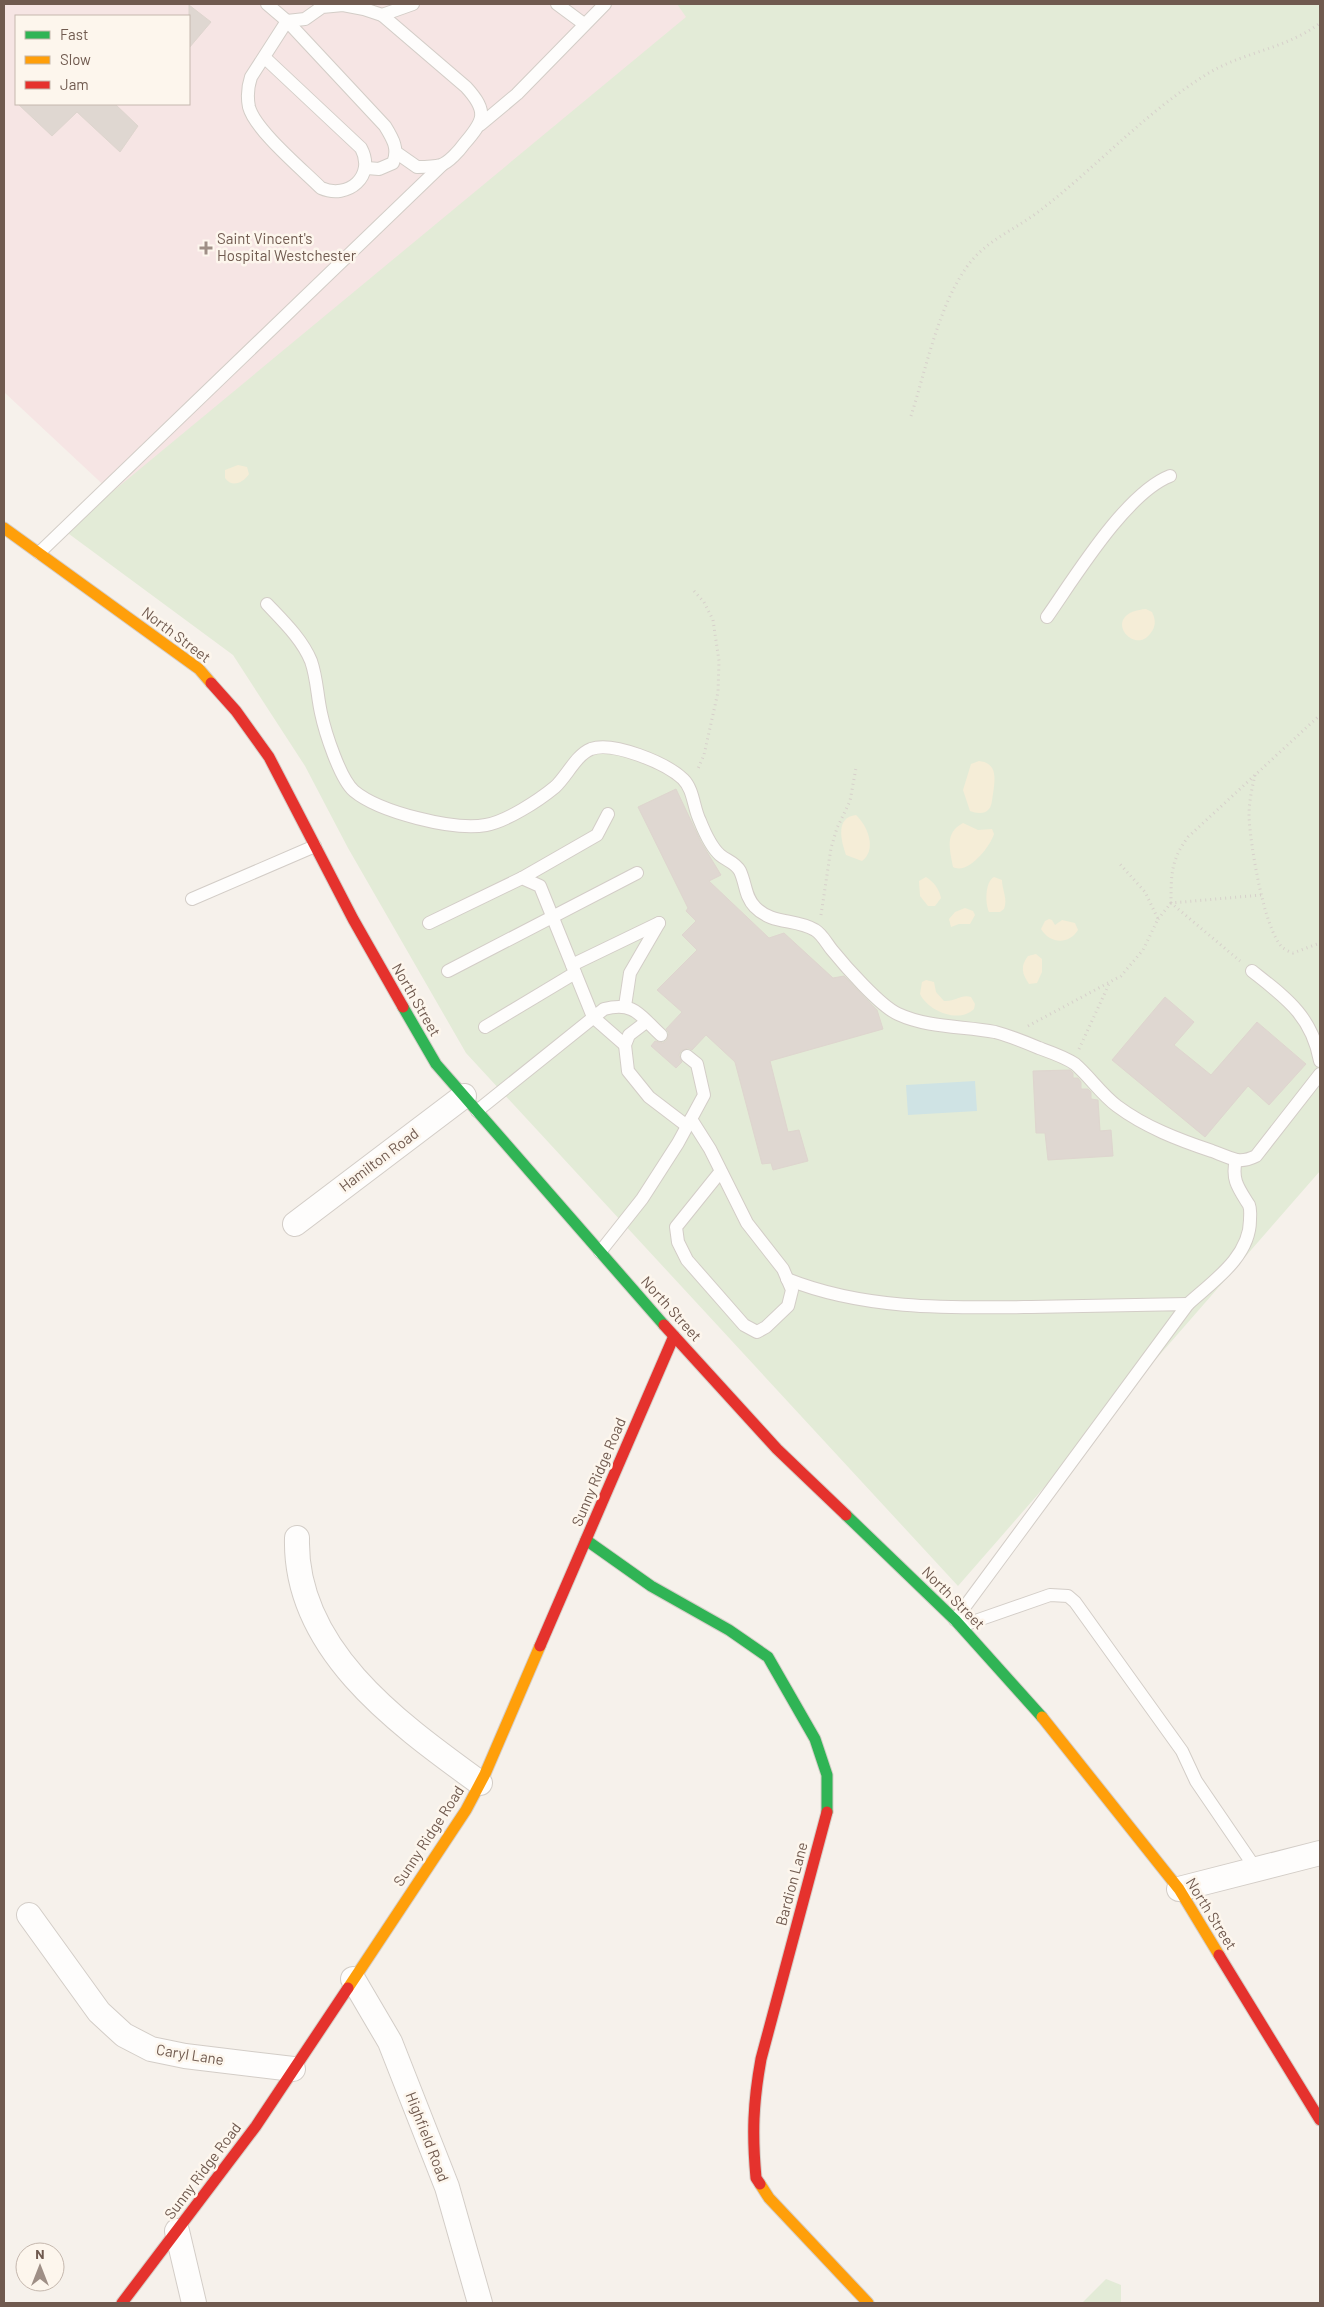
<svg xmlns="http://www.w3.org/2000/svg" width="1324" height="2307" font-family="Barlow,sans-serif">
  <rect width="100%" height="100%" fill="#f6f1eb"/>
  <path fill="#f6e5e4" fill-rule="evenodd" d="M 4,4 L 703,4 L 112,493 L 4,392 ZM 16,16 L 189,16 L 189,104 L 16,104 Z"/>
  <g fill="#e3ebd7">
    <polygon points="677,4 1320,4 1320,1171 958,1586 466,1053 348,848 305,766 233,655 65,531 686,17"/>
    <polygon points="1106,2279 1121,2285 1121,2303 1082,2303"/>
  </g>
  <g fill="#f5edd7">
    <path d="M 238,465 L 247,467 L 249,474 C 243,483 232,488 225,478 L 225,470 Z"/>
    <path d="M 1146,609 L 1152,612 C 1156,620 1156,627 1150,634 C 1133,656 1099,613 1146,609 Z"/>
    <path d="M 979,761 C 998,763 995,779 993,794 C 992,799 992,806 989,809 C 984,815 976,813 970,811 L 963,790 L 971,764 Z"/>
    <path d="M 856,815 C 868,826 877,850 862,861 L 846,855 C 841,841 835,817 856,815 Z"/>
    <path d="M 963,823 L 978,830 L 992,829 L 994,834 C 990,847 968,875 953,867 C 950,849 944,833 963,823 Z"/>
    <path d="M 926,877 C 934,882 939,889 941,898 L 935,906 L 928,906 L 920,896 L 919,881 Z"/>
    <path d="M 994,877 L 1002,880 C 1002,890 1008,899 1004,909 L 1000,912 L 989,912 C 985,903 985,882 994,877 Z"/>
    <polygon points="965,908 973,911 975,915 970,924 959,924 951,927 949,919 955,912"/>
    <path d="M 1049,919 L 1052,920 L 1055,925 L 1062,920 L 1075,923 L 1078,930 C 1069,945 1050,944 1041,929 L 1045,921 Z"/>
    <path d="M 1036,954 L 1042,959 L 1042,972 L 1037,983 L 1029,984 C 1022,974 1020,966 1028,956 Z"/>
    <path d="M 926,980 L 934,982 L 936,992 L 944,1001 C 955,1002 961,994 971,997 L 975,1004 L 974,1009 C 959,1024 928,1011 920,994 L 922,982 Z"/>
  </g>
  <polygon fill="#cfe3e4" points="975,1081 977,1111 908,1115 906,1085"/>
  <g fill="#dfd7d1" stroke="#ded5ce">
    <polygon points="189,5 211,22 189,48"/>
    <polygon points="18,104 115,104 138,126 120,152 77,112 52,136"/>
    <polygon points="676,789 701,842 721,875 709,881 769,938 784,933 833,978 844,976 877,1010 883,1029 770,1061 788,1132 799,1130 808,1161 773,1170 771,1163 762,1164 735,1062 706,1035 692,1050 688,1048 681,1051 679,1055 682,1062 676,1068 651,1046 655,1041 663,1043 667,1040 669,1033 666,1029 682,1012 657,990 697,950 682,935 696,921 686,911 688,908 638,807"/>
    <polygon points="1165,997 1194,1022 1174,1045 1211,1075 1257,1022 1306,1064 1269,1105 1248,1086 1205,1137 1112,1060"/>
    <polygon points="1070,1070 1073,1073 1073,1078 1078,1078 1081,1082 1081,1089 1088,1089 1091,1092 1091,1099 1098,1100 1100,1131 1111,1130 1113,1156 1048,1160 1045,1133 1036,1133 1033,1071"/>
  </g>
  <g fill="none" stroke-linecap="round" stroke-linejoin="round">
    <g stroke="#d3cdc7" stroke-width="14">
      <g id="lane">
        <path d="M 267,4 L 287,21 L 385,126 C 393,139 399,149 393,163 L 379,169 L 367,168"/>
        <polyline points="557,4 584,24"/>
        <path d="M 382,15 L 466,87 C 489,112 484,121 464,144 C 459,151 449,162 441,165 C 434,167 425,167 417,167 L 397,153"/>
        <polyline points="287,21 305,19 322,7 343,5 364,9 382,15 413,4"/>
        <path d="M 264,57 L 361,148 C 376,176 348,200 321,188 C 303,170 255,130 249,107 C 247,97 248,86 251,77 L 287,21"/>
        <polyline points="480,125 517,94 605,4"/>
        <polyline points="39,553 442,165"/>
        <path d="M 267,604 C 283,621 302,639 311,661 C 317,678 317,695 321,713 C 325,732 340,779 354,791 C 379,812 454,831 486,825 C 507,821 538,801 555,787 C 567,776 576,755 591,749 C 613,741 666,763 683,779 C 694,790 693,807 700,821 C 704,831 711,847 720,855 C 727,861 735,862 740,871 C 746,884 745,897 755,907 C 772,925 796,918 815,930 C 822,934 827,944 832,950 C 845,966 880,1006 898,1014 C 928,1028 964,1026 995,1032 C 1010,1036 1025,1042 1039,1048 C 1050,1052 1065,1057 1075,1064 C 1090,1077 1101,1094 1117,1106 C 1145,1127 1179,1140 1212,1151 C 1220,1154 1229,1158 1237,1160 C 1244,1161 1250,1159 1256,1156 L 1320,1074"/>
        <path d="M 1047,617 C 1075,577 1126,493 1170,476"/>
        <polyline points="522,878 597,835 608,814"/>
        <polyline points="192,899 315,846"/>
        <polyline points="429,923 522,878 540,886 593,1017 625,1045"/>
        <polyline points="572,965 659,923"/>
        <polyline points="448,971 637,873"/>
        <path d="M 1252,971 C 1286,998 1312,1016 1320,1061"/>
        <polyline points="625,1006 630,973 659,923"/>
        <polyline points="646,1022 629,1035 625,1045 628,1071 649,1097 687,1126"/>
        <polyline points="485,1027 575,973"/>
        <path d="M 477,1111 L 604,1009 C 635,1001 640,1016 661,1035"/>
        <polyline points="691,1119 710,1149 747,1223 783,1269 792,1290 788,1306 766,1327 757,1332 744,1325 687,1260 678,1242 676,1227 721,1171"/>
        <polyline points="600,1252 642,1199 678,1143 704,1095 697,1064 687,1056"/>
        <path d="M 787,1279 C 864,1310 949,1308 1031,1307 C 1084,1306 1136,1305 1188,1304 L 955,1620"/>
        <path d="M 1188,1304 C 1212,1282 1250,1257 1250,1220 C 1250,1215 1251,1210 1249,1205 C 1239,1189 1231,1180 1236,1160"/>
        <polyline points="961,1626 1050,1595 1068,1596 1075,1602 1182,1751 1196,1781 1256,1869"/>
      </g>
    </g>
    <g stroke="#d3cdc7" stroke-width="26">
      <g id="street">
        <polyline points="295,1224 464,1096"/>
        <path d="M 297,1538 C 294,1650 399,1724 480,1783"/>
        <polyline points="1179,1889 1320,1853"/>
        <polyline points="29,1915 99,2012 124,2035 151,2049 185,2056 293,2069"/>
        <polyline points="353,1979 390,2042 447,2187 480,2303"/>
        <polyline points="177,2231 194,2303"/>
      </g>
    </g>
    <g stroke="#d5cec8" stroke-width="13">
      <g id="fast">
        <polyline points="403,1007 436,1064 664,1325"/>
        <polyline points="846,1515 955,1620 1042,1717"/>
        <polyline points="586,1540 651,1586 729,1630 768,1657 815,1739 827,1775 827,1812"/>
      </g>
    </g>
    <g stroke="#d5cec8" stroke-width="13">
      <g id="slow">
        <polyline points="4,528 199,669 211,683"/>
        <polyline points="1042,1717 1179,1889 1219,1955"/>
        <polyline points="348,1988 466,1810 485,1774 540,1646"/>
        <polyline points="760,2184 769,2198 868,2303"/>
      </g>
    </g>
    <g stroke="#d5cec8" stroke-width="13">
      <g id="jam">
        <polyline points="211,683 236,711 269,757 353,919 403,1007"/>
        <polyline points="664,1325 777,1449 846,1515"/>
        <polyline points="540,1646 674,1336"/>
        <polyline points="1219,1955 1320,2120"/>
        <path d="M 760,2184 L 756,2178 C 752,2134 753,2103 761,2059 L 827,1812"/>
        <polyline points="122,2303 256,2126 348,1988"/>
      </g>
    </g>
    <g stroke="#d7d0cb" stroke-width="3" stroke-dasharray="1 4" stroke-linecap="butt">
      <path d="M 911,416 C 926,369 938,308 966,268 C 984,242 1010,232 1034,215 C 1093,171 1142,115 1204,76 C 1240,52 1285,50 1320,23"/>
      <polyline points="694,591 704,602 713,620 719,661 718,692 704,755 697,771"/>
      <path d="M 1255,775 C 1252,788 1249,802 1249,816 C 1250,843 1264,931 1283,948 C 1286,950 1290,952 1293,953 L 1320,943"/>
      <path d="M 1261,895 L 1171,903 C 1171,874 1171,860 1188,837 L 1320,715"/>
      <polyline points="821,915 831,848 837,828 850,801 856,768"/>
      <polyline points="1158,919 1171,903 1240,961"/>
      <polyline points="1028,1026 1121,976 1143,950 1158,919 1145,892 1120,864"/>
      <polyline points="1079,1049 1109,984"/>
    </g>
    <use href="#lane" stroke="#fefdfc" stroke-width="12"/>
    <use href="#street" stroke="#fefdfc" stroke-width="24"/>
    <use href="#fast" stroke="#30b455" stroke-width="11"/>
    <use href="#slow" stroke="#ff9f0a" stroke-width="11"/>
    <use href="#jam" stroke="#e5322d" stroke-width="11"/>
  </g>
  <path fill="#9f8f86" stroke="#fdf6ed" stroke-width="2" d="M203.5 240.5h5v5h5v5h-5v5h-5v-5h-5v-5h5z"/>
  <g text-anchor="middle" stroke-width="5" stroke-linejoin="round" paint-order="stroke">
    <g font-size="15" fill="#705a4f" stroke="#fdf6ed" text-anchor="start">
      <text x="217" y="244">Saint Vincent's<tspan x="217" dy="17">Hospital Westchester</tspan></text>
    </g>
    <g font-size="15" fill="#705a4f" stroke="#fdf6ed">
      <text transform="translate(176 635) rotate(37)" y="5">North Street</text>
      <text transform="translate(416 1000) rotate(60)" y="5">North Street</text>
      <text transform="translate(379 1160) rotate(-37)" y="5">Hamilton Road</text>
      <text transform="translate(671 1309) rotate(48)" y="5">North Street</text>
      <text transform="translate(599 1472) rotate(-67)" y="5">Sunny Ridge Road</text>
      <text transform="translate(953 1598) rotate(45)" y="5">North Street</text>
      <text transform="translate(429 1836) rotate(-57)" y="5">Sunny Ridge Road</text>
      <text transform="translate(792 1884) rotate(-75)" y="5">Bardion Lane</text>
      <text transform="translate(1211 1914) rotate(58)" y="5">North Street</text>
      <text transform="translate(190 2055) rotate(9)" y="5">Caryl Lane</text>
      <text transform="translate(427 2137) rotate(69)" y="5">Highfield Road</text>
      <text transform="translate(203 2171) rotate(-53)" y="5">Sunny Ridge Road</text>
    </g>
  </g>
  <rect width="1324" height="2307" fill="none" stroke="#705a4f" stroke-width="10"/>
  <rect x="15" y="15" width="175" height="90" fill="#fdf6ed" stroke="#c5b8ae"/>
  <rect x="25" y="31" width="25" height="8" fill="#30b455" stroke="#c5b8ae"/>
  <text x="60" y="40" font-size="15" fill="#705a4f">Fast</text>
  <rect x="25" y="56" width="25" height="8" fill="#ff9f0a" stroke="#c5b8ae"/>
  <text x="60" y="65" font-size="15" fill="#705a4f">Slow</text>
  <rect x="25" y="81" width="25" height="8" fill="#e5322d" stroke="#c5b8ae"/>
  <text x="60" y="90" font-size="15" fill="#705a4f">Jam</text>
  <g transform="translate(40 2267)"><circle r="24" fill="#fdf6ed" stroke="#c5b8ae"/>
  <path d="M0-4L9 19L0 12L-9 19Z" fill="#9f8f86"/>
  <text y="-8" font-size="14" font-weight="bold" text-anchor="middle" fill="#705a4f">N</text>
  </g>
</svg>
